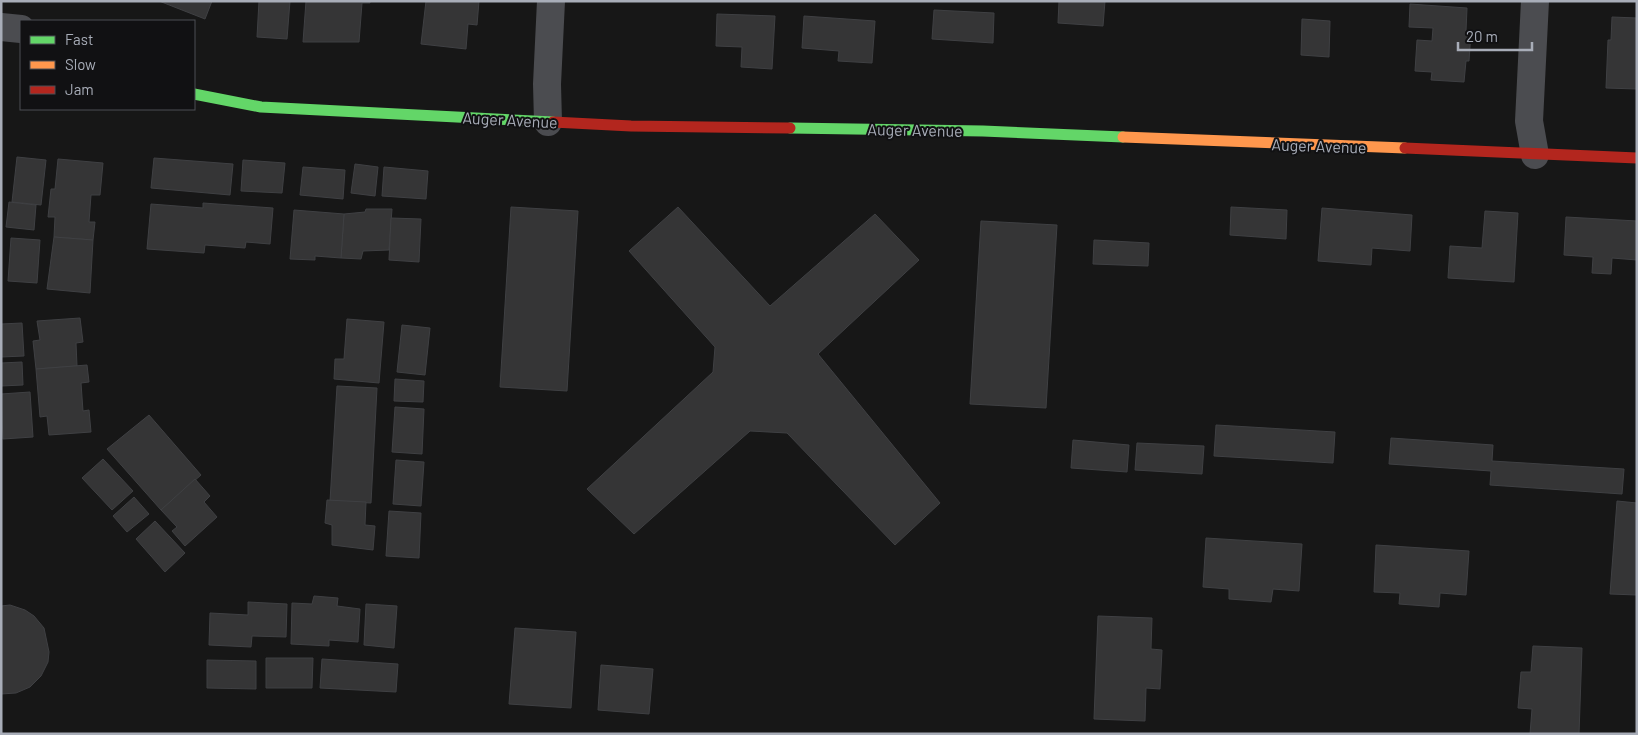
<svg xmlns="http://www.w3.org/2000/svg" width="1638" height="735" font-family="Barlow,sans-serif">
  <rect width="100%" height="100%" fill="#171717"/>
  <g fill="#353536" stroke="#3f4043">
    <polygon points="159,1 212,1 205,19"/>
    <polygon points="259,1 290,1 287,39 257,37"/>
    <polygon points="306,1 370,1 370,3 362,3 359,42 303,42"/>
    <polygon points="426,1 479,1 477,25 468,24 466,49 421,44"/>
    <polygon points="1059,1 1105,1 1103,26 1058,23"/>
    <polygon points="1410,4 1467,8 1466,31 1471,32 1469,61 1466,61 1464,82 1431,80 1432,72 1415,71 1417,40 1432,41 1433,28 1409,27"/>
    <polygon points="934,10 994,13 993,43 932,39"/>
    <polygon points="717,14 775,16 772,69 741,67 742,47 716,46"/>
    <polygon points="804,16 875,21 872,63 838,61 839,51 802,48"/>
    <polygon points="1612,17 1637,18 1637,89 1606,88 1608,40 1611,40"/>
    <polygon points="1302,19 1330,21 1329,57 1301,55"/>
    <polygon points="17,157 46,160 41,205 12,202"/>
    <polygon points="154,158 233,164 230,195 151,188"/>
    <polygon points="58,159 103,163 100,195 91,195 89,222 95,222 93,240 54,237 55,217 48,217 51,189 55,189"/>
    <polygon points="243,160 285,163 282,193 241,191"/>
    <polygon points="355,164 378,167 375,196 351,193"/>
    <polygon points="303,167 345,170 343,199 300,195"/>
    <polygon points="384,167 428,171 426,199 382,196"/>
    <polygon points="9,202 36,205 34,230 6,227"/>
    <polygon points="203,203 273,208 270,244 246,242 245,248 205,245 204,253 147,249 151,204 203,208"/>
    <polygon points="511,207 578,211 567,391 500,387"/>
    <polygon points="678,207 770,306 875,214 919,260 818,354 940,503 895,545 787,433 750,431 634,534 587,489 713,372 715,347 629,251"/>
    <polygon points="1231,207 1287,210 1286,239 1230,235"/>
    <polygon points="1322,208 1412,215 1410,251 1372,248 1371,265 1318,261"/>
    <polygon points="366,209 392,209 389,250 363,251 361,259 341,258 344,214 365,212"/>
    <polygon points="294,210 344,214 341,258 315,256 315,260 290,259"/>
    <polygon points="1485,211 1518,213 1514,282 1448,278 1450,246 1482,248"/>
    <polygon points="1566,217 1637,221 1637,260 1612,258 1611,274 1592,273 1593,257 1564,255"/>
    <polygon points="391,218 421,219 419,262 389,260"/>
    <polygon points="981,221 1057,225 1046,408 970,404"/>
    <polygon points="54,237 93,240 90,293 47,289"/>
    <polygon points="11,238 40,240 37,283 8,281"/>
    <polygon points="1094,240 1149,243 1148,266 1093,264"/>
    <polygon points="80,318 83,342 76,343 77,366 36,369 33,341 40,340 37,321"/>
    <polygon points="347,319 384,322 379,383 334,379 335,359 344,359"/>
    <polygon points="22,323 24,356 1,357 1,324"/>
    <polygon points="402,325 430,328 425,375 397,372"/>
    <polygon points="22,362 23,385 1,386 1,363"/>
    <polygon points="87,365 89,382 81,383 83,411 89,410 91,432 49,435 47,416 40,417 36,369"/>
    <polygon points="395,379 424,381 423,402 394,401"/>
    <polygon points="337,386 377,388 371,503 330,501"/>
    <polygon points="30,392 33,437 3,439 1,394"/>
    <polygon points="395,407 424,409 422,454 392,452"/>
    <polygon points="149,415 201,475 161,510 107,449"/>
    <polygon points="1216,425 1335,432 1333,463 1214,456"/>
    <polygon points="1391,438 1493,445 1492,461 1624,469 1622,494 1490,485 1491,471 1389,464"/>
    <polygon points="1073,440 1129,445 1127,472 1071,468"/>
    <polygon points="1137,443 1204,446 1202,474 1135,470"/>
    <polygon points="103,459 133,491 112,510 82,478"/>
    <polygon points="396,460 424,462 421,506 393,504"/>
    <polygon points="195,479 210,496 204,502 217,517 185,546 172,531 177,527 161,510"/>
    <polygon points="134,497 149,514 127,532 113,516"/>
    <polygon points="327,500 366,502 365,525 375,526 373,550 332,545 332,525 325,523"/>
    <polygon points="1617,501 1637,503 1637,595 1610,594"/>
    <polygon points="389,511 421,513 419,558 386,556"/>
    <polygon points="155,521 185,553 165,572 136,539"/>
    <polygon points="1206,538 1302,544 1299,591 1273,589 1271,602 1229,599 1229,589 1203,587"/>
    <polygon points="1376,545 1469,551 1466,595 1440,593 1439,607 1399,604 1400,593 1374,592"/>
    <polygon points="314,596 338,598 337,606 360,609 358,642 329,640 329,646 291,644 292,603 312,604"/>
    <polygon points="248,602 287,604 286,637 252,636 251,647 209,645 210,613 248,615"/>
    <polygon points="366,604 397,606 394,648 364,645"/>
    <polygon points="10,605 25,610 34,616 44,628 49,652 48,662 41,676 30,687 16,693 1,694 1,606"/>
    <polygon points="1098,616 1152,618 1151,649 1162,650 1160,689 1146,688 1145,721 1094,719"/>
    <polygon points="515,628 576,632 571,708 509,704"/>
    <polygon points="1533,646 1582,648 1579,734 1530,734 1532,709 1518,708 1521,672 1531,672"/>
    <polygon points="266,658 313,658 312,688 266,688"/>
    <polygon points="322,659 398,664 396,692 320,688"/>
    <polygon points="207,660 256,661 256,689 207,688"/>
    <polygon points="601,665 653,669 649,714 598,710"/>
  </g>
  <g fill="none" stroke-linecap="round" stroke-linejoin="round">
    <g stroke="#4b4c50" stroke-width="28">
      <polyline points="1,27 21,29"/>
      <polyline points="548,122 547,84 551,1"/>
      <polyline points="1535,155 1529,121 1535,1"/>
    </g>
    <g stroke="#63d668" stroke-width="11">
      <polyline points="194,94 261,107 553,122"/>
      <polyline points="790,128 983,131 1123,137"/>
    </g>
    <polyline stroke="#ff974d" stroke-width="11" points="1123,137 1405,148"/>
    <g stroke="#b3261e" stroke-width="11">
      <polyline points="553,122 631,126 790,128"/>
      <polyline points="1405,148 1637,158"/>
    </g>
  </g>
  <g text-anchor="middle" stroke-width="4" stroke-linejoin="round" paint-order="stroke">
    <g font-size="16" fill="#a8adb8" stroke="#111113">
      <text transform="translate(510 120) rotate(3)" y="6">Auger Avenue</text>
      <text transform="translate(915 130) rotate(1)" y="6">Auger Avenue</text>
      <text transform="translate(1319 146) rotate(2)" y="6">Auger Avenue</text>
    </g>
  </g>
  <rect width="1638" height="735" fill="none" stroke="#a8adb8" stroke-width="5"/>
  <rect x="20" y="20" width="175" height="90" fill="#111113" stroke="#4d4f55"/>
  <rect x="30" y="36" width="25" height="8" fill="#63d668" stroke="#4d4f55"/>
  <text x="65" y="45" font-size="15" fill="#a8adb8">Fast</text>
  <rect x="30" y="61" width="25" height="8" fill="#ff974d" stroke="#4d4f55"/>
  <text x="65" y="70" font-size="15" fill="#a8adb8">Slow</text>
  <rect x="30" y="86" width="25" height="8" fill="#b3261e" stroke="#4d4f55"/>
  <text x="65" y="95" font-size="15" fill="#a8adb8">Jam</text>
  <path d="M1458 42v8h74v-8" fill="none" stroke="#a8adb8" stroke-width="2.5"/>
  <text x="1466" y="42" font-size="15" fill="#a8adb8" stroke="#111113" stroke-width="4" paint-order="stroke">20 m</text>
</svg>
